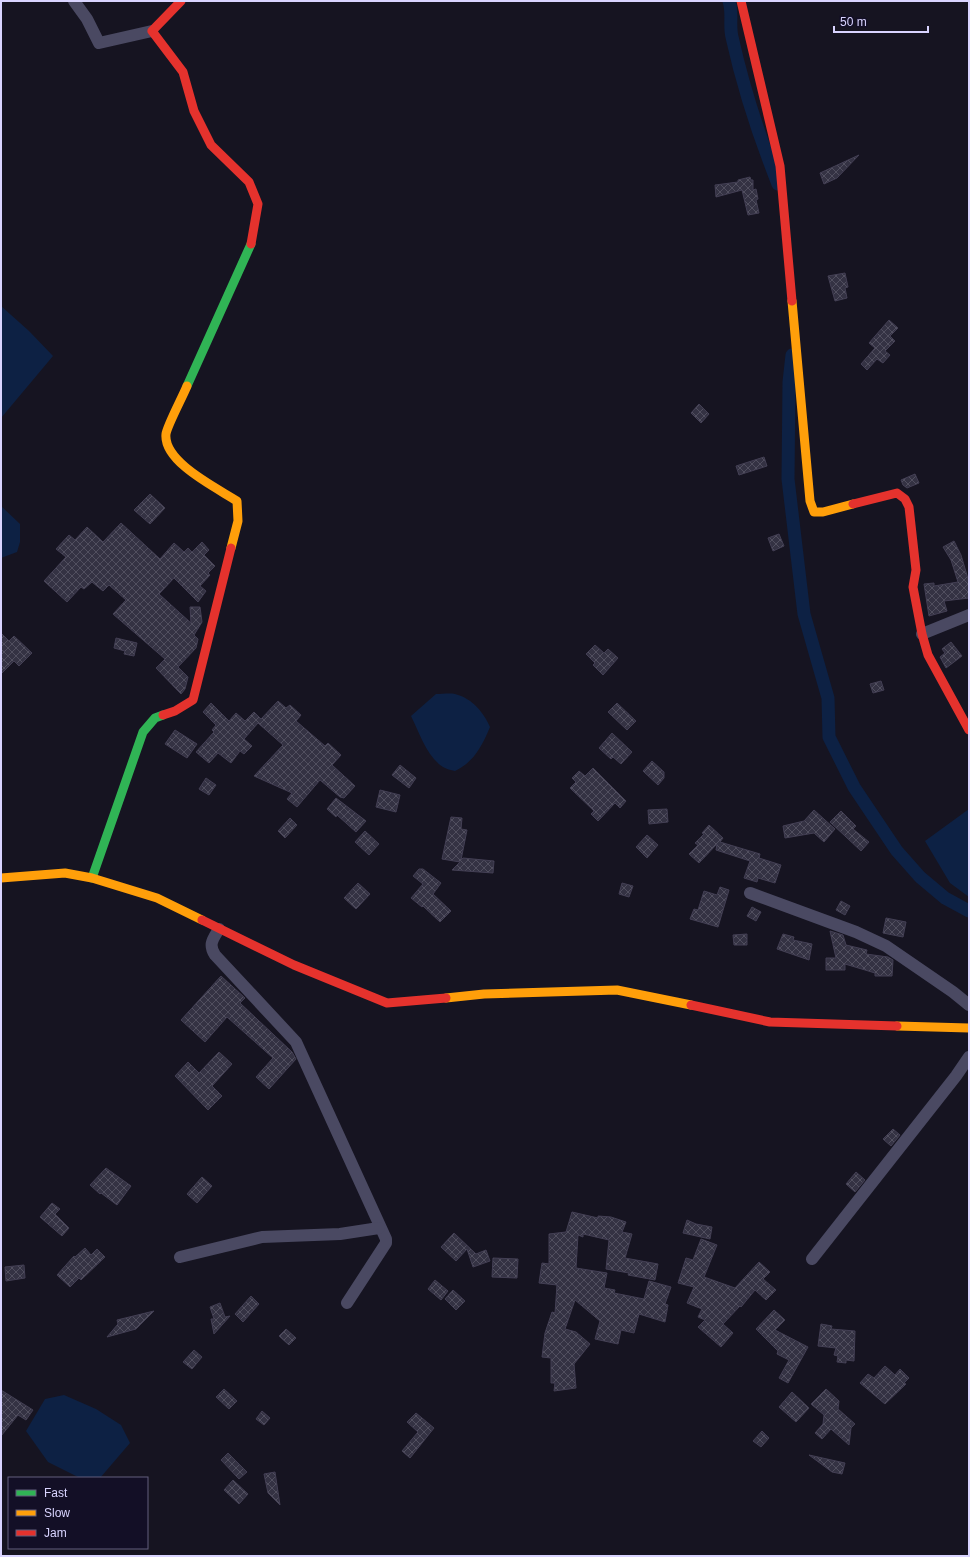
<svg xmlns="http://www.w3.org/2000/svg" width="970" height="1557" font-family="Helvetica,sans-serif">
  <defs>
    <pattern id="building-cross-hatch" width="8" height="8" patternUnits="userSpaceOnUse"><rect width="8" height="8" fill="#343243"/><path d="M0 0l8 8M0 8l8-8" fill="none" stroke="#514f5f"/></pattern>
  </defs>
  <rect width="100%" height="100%" fill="#161421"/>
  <g fill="#0d2144">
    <polygon points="1,306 29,331 53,356 1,418"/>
    <polygon points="1,506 20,524 20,542 17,552 1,558"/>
    <path d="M 436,694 C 442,694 450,693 455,694 C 472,698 484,713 490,727 C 482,746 474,762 455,771 C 451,770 446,769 443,767 C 427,757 419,732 411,716 Z"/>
    <polygon points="969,809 969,897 950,883 925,841"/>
    <polygon points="64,1395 96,1409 121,1425 130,1443 100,1478 80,1478 48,1462 26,1431 45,1399"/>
  </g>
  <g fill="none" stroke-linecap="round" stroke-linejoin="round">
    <g stroke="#0d2144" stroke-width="13">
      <path d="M 729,1 C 733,13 729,25 732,37 C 743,87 759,136 778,184"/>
      <polyline points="792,355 789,382 788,479 804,614 828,698 829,737 854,787 897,851 920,877 945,898 969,911"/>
    </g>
  </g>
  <g fill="url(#building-cross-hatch)" stroke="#433f54">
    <polygon points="859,155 837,178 824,184 820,173"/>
    <polygon points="750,177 751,180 753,180 753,190 756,189 758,199 756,200 759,213 748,215 742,190 716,197 715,185 738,182 738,180"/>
    <polygon points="845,273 848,287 845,288 847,298 835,301 828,276"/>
    <polygon points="889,320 898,328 890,336 895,341 885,351 890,355 883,363 877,359 867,370 861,364 875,348 869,343"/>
    <polygon points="699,404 709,414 701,423 691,413"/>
    <polygon points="764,457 767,466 739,475 736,466"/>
    <polygon points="915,474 919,483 907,488 903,485 901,480"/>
    <polygon points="150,494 165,508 150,524 134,510"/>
    <polygon points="121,523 160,559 174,543 184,552 188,548 192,552 202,542 209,550 204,555 215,566 208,573 210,575 200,586 206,591 198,602 174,578 159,594 191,623 190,607 200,607 202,622 194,635 198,639 196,648 178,667 188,677 185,689 181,694 156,668 165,659 113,614 126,600 109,585 103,591 92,582 84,589 81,587 67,602 44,581 66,557 56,549 69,535 75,540 87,527 103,542"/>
    <polygon points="779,534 784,546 773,551 768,538"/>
    <polygon points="954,541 961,555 969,582 969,598 944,601 947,611 929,616 924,584 934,583 934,586 958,582 951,560 943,547"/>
    <polygon points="1,633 9,641 14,636 32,653 19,666 14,661 1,674"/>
    <polygon points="116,638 137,643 134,656 124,654 125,651 114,648"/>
    <polygon points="951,642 962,656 946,668 940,657 945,653 942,649"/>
    <polygon points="595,645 604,653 608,649 618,658 603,675 593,665 595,663 586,654"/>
    <polygon points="881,681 884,690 873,693 870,684"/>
    <polygon points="278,701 286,708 290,705 301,715 296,721 325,746 328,743 341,755 332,765 355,786 344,798 340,797 320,780 297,807 287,799 292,793 254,776 283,745 258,723 244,739 252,746 244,754 240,751 231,763 218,753 209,763 196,752 214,732 212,730 216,725 203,712 211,703 229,721 236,713 245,721 254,712 261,719"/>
    <polygon points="617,703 636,721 627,730 608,712"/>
    <polygon points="175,730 197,744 187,758 165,744"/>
    <polygon points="612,733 632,752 621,764 613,757 611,759 599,748"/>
    <polygon points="652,761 664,772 664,778 658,785 643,771"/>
    <polygon points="400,765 416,778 409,788 392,775"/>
    <polygon points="593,768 626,801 620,808 615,803 598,821 591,814 594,811 570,788 576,782 572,778 579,771 585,776"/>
    <polygon points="206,778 216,785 209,795 199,789"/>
    <polygon points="380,790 400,795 396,812 376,807"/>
    <polygon points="336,798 366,821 356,832 337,815 336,817 327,809"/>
    <polygon points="667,809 668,822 649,824 648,810"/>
    <polygon points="814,810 835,829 824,842 814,833 785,838 783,826 804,821"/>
    <polygon points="841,811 856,826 853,829 869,842 861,851 830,822"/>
    <polygon points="451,817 462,818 461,829 467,830 461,860 463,858 494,861 493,873 452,870 460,862 442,859"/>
    <polygon points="290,818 297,825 285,838 278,831"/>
    <polygon points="709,825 723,838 720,842 760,854 759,858 781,865 775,883 758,878 757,882 744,878 750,861 716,850 717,844 699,863 689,854 698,845 695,843 704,834 702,833"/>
    <polygon points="365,831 379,844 369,855 355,842"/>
    <polygon points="647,835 658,845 647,858 636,847"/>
    <polygon points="419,869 423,869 441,883 433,894 451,911 440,922 423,906 422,907 411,898 423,884 413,876"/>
    <polygon points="358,883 370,894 356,909 344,898"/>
    <polygon points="622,883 633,886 629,897 619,894"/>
    <polygon points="720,887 729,890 718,927 690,919 694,909 698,910 704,891 717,895"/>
    <polygon points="841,901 850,906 845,915 836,910"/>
    <polygon points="752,907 761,912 756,921 747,916"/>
    <polygon points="886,918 906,922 903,937 883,933"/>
    <polygon points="830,931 843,935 846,945 867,950 866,954 888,957 893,960 892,976 875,976 875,973 845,964 845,970 826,970 826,958 836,958"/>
    <polygon points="747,934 747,945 734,945 733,935"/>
    <polygon points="783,934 794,937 793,940 812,944 809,960 777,949"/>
    <polygon points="221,976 245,998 240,1003 292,1052 296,1059 269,1089 256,1077 273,1058 227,1017 205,1042 181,1020"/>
    <polygon points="219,1052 232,1064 212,1086 222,1096 208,1110 175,1076 188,1062 199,1073"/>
    <polygon points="893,1129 900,1135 891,1146 883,1139"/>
    <polygon points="106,1168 131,1186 117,1205 101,1193 100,1194 90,1185"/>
    <polygon points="856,1172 865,1180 855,1192 846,1184"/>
    <polygon points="202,1177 212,1186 197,1203 187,1194"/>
    <polygon points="52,1203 60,1209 55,1214 69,1228 62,1236 40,1217"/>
    <polygon points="572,1212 598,1218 598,1216 611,1217 626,1222 622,1232 632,1234 625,1258 658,1264 655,1280 628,1275 629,1273 606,1269 609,1240 583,1234 583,1237 578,1235 576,1268 607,1273 604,1288 615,1290 614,1293 644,1299 649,1281 671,1287 665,1304 668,1305 665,1322 639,1314 634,1333 621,1330 618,1344 595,1339 600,1321 575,1300 565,1329 576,1332 590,1344 574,1364 576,1388 554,1391 555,1383 551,1383 551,1358 542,1357 545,1333 552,1312 555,1313 557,1285 539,1283 542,1263 549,1264 549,1234 566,1232"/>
    <polygon points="687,1220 696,1224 712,1227 710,1239 683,1233"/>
    <polygon points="454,1233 476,1254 486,1250 490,1261 473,1267 467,1249 456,1261 441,1247"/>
    <polygon points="701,1239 717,1245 704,1277 735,1288 759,1262 770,1272 763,1279 776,1290 766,1300 755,1290 741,1307 740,1306 723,1324 733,1333 721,1347 698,1327 705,1320 698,1317 702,1309 687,1303 694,1287 678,1283 686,1258 693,1260"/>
    <polygon points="85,1248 91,1255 97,1249 105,1257 81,1280 79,1278 70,1287 57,1275 74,1256 75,1257"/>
    <polygon points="493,1258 518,1259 517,1278 492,1277"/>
    <polygon points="24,1265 25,1278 6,1281 5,1267"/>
    <polygon points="435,1280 448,1291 441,1300 428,1289"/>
    <polygon points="453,1290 465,1301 456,1310 445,1299"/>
    <polygon points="251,1296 259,1304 243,1322 235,1314"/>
    <polygon points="220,1303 225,1317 230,1316 214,1334 211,1319 214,1319 210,1307"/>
    <polygon points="774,1310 785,1320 775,1330 808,1347 788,1383 779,1378 789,1360 777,1354 778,1351 756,1329"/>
    <polygon points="154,1311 136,1329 107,1337 118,1324 117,1320"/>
    <polygon points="821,1324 832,1326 831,1329 855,1331 854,1361 846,1360 846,1363 837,1362 838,1356 834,1355 836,1348 818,1346"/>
    <polygon points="286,1329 296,1338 289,1345 279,1336"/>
    <polygon points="194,1350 202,1357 192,1369 183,1362"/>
    <polygon points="885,1366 895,1375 900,1369 909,1378 904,1383 906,1384 885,1404 860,1383 868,1374 874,1378"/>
    <polygon points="224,1389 237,1401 229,1409 216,1397"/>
    <polygon points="826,1389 839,1401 838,1409 855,1424 851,1428 849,1445 831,1429 822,1439 815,1433 823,1424 824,1415 811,1404"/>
    <polygon points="1,1390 33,1410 26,1420 18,1415 1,1436"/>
    <polygon points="792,1392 809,1408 796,1422 779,1407"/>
    <polygon points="262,1411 270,1418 264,1425 256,1419"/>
    <polygon points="416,1413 434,1428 410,1458 402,1451 418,1432 407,1422"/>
    <polygon points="762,1431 769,1438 761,1447 753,1441"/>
    <polygon points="228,1453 247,1472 239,1479 221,1460"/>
    <polygon points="809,1455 845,1463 842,1474 832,1472"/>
    <polygon points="275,1472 280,1505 268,1493 264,1474"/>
    <polygon points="233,1480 248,1494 239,1504 224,1490"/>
  </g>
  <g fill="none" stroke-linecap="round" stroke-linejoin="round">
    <g stroke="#4a4962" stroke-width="12">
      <polyline points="74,1 87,19 99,43 152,31"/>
      <polyline points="922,634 969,615"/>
      <polyline points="750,893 856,932 886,946 953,992 969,1005"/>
      <path d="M 219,929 C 213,939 208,944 215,955 L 296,1042 L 386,1239 L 386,1243 L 347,1303"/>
      <polyline points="180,1257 262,1237 340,1234 379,1228"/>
      <polyline points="812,1259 956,1076 969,1057"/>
    </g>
    <g stroke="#30b455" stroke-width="9">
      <polyline points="187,386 251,244"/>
      <polyline points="92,878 143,732 155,718 163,715"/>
    </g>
    <g stroke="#ff9f0a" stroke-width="9">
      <polyline points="792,301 810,501 814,512 823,512 853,504"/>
      <path d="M 187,386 C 183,396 167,426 166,434 C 163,462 217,488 237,501 L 238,521 L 231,548"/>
      <polyline points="1,878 65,873 92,878 157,898 202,920"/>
      <polyline points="446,998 484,994 617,990 691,1005"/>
      <polyline points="897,1026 969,1028"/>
    </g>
    <g stroke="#e5322d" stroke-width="9">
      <polyline points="181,1 152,31 183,72 194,111 211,145 249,182 258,204 251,244"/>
      <polyline points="741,1 780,166 792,301"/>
      <polyline points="853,504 897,493 905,499 909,507 916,570 913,587 922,634 928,655 969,730"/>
      <polyline points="163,715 175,711 193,700 231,548"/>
      <polyline points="202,920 294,965 387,1003 446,998"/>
      <polyline points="691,1005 770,1022 897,1026"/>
    </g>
  </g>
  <rect width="970" height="1557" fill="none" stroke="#d9d4ff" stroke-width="4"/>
  <rect x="8" y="1477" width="140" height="72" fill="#130f26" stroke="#625e7d"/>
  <rect x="16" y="1490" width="20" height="6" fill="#30b455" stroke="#625e7d"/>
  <text x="44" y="1497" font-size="12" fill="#d9d4ff">Fast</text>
  <rect x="16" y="1510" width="20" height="6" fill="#ff9f0a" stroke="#625e7d"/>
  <text x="44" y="1517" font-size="12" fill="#d9d4ff">Slow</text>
  <rect x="16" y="1530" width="20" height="6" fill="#e5322d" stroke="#625e7d"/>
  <text x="44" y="1537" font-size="12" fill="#d9d4ff">Jam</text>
  <path d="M834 26v6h94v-6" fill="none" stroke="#d9d4ff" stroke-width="2"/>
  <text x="840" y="26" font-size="12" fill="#d9d4ff" stroke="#130f26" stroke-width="3" paint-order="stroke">50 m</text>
</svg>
